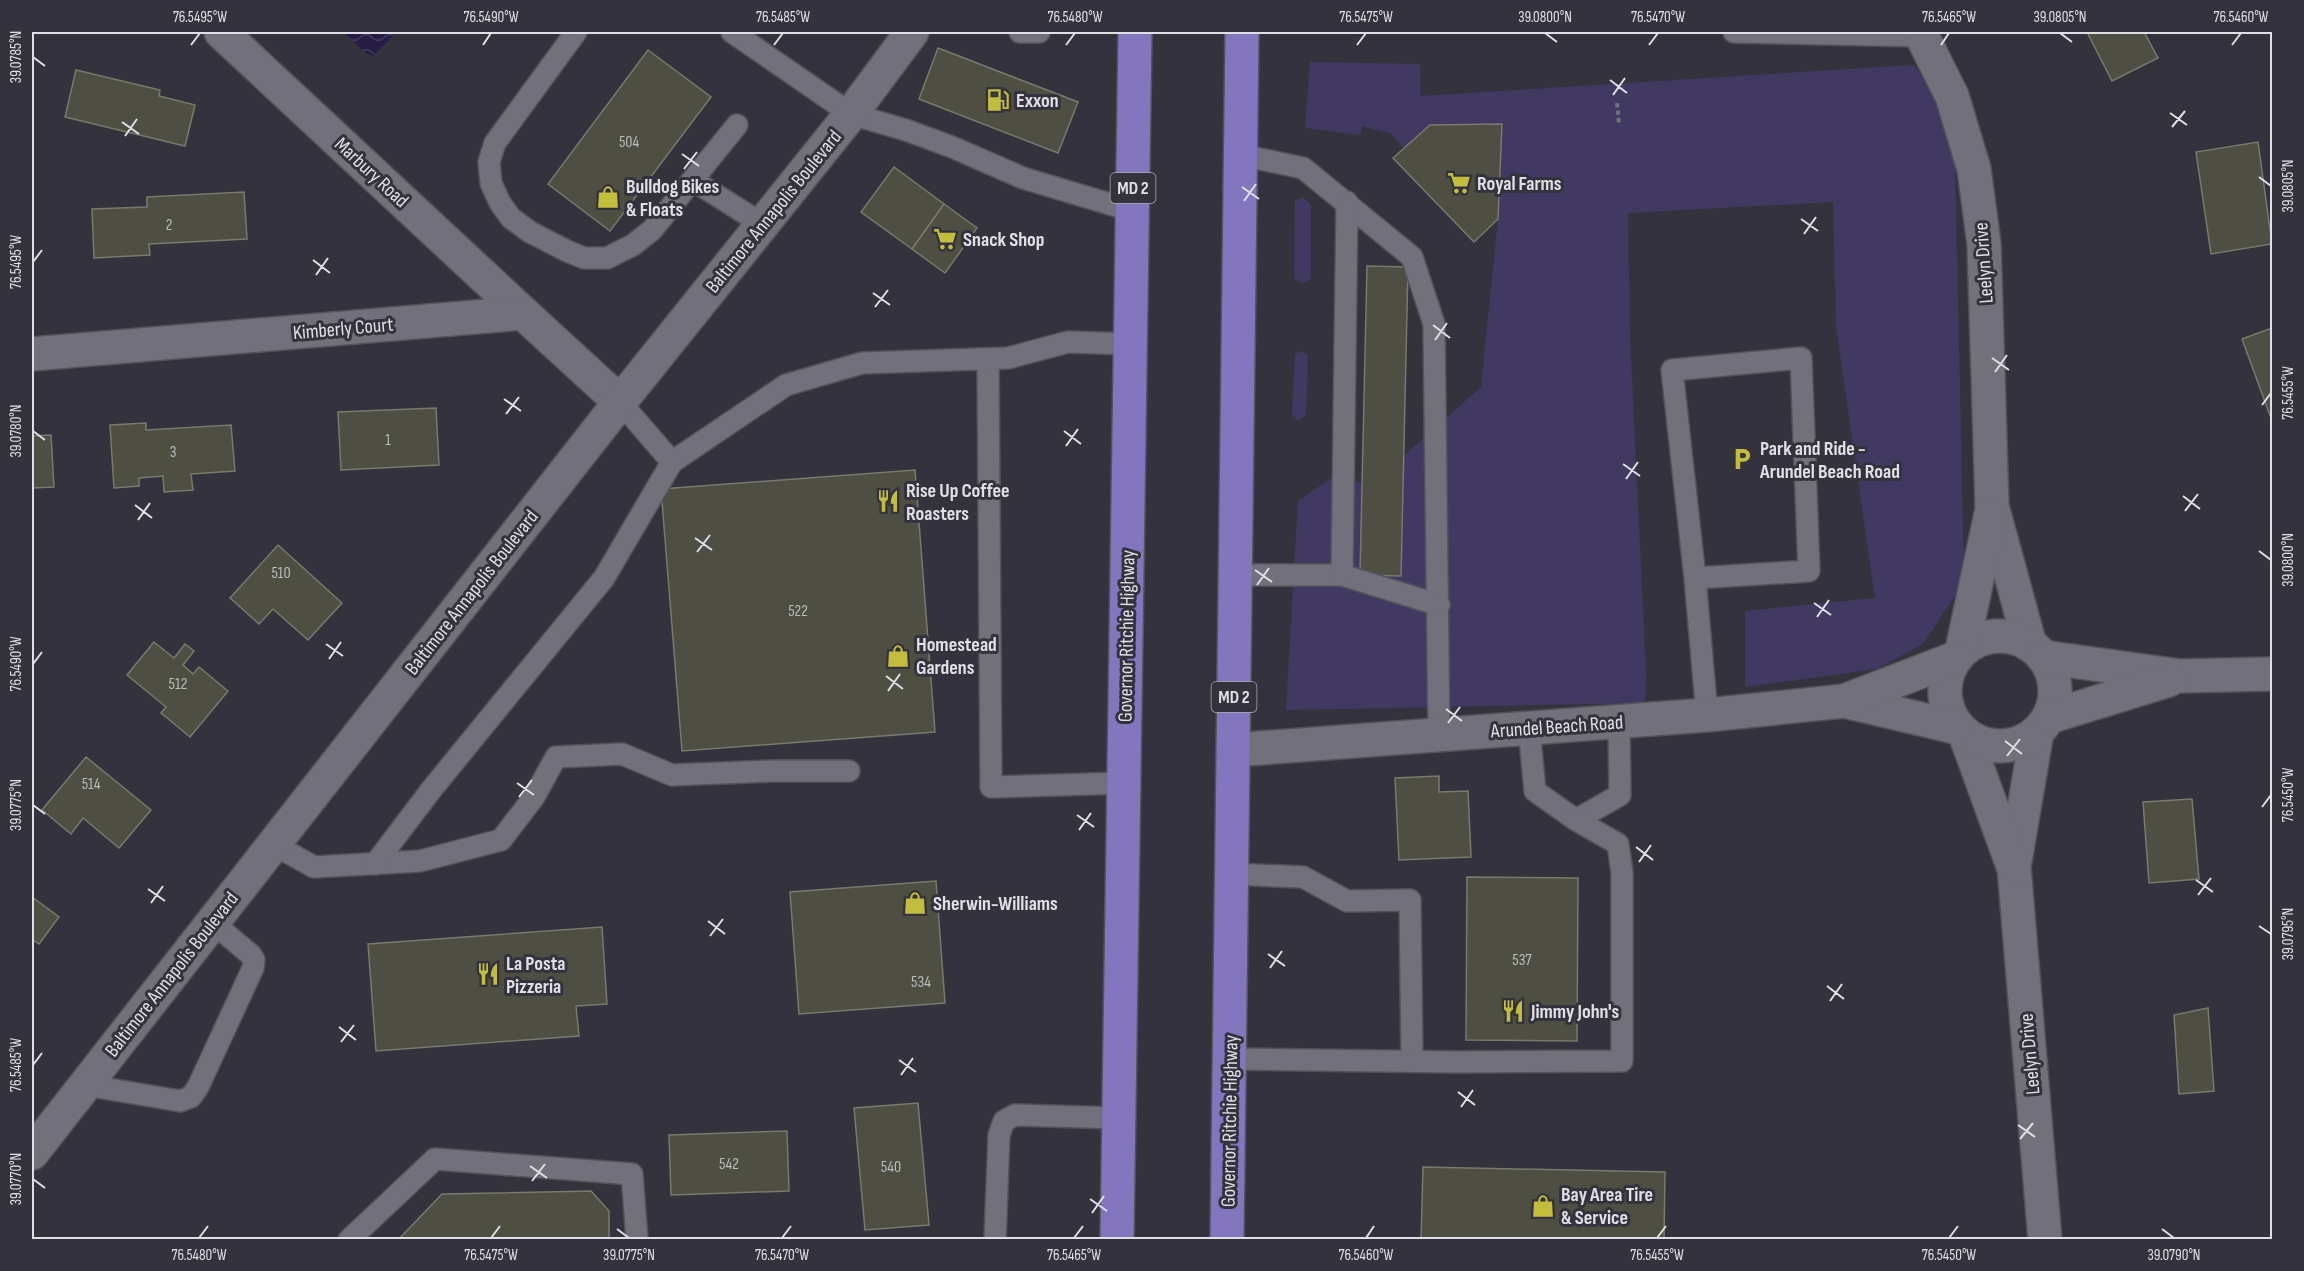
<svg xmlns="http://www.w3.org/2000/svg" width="2304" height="1271" font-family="'Sofia Sans Condensed',sans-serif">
  <defs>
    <pattern id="water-waves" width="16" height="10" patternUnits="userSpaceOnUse" patternTransform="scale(1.5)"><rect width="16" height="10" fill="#261c46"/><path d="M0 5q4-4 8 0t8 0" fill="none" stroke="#453d61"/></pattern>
  </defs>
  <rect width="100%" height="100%" fill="#34333d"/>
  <g fill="#423963">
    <polygon points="1310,62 1420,64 1421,96 1914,65 1954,120 1964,575 1956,594 1924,643 1877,669 1745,687 1745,611 1875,598 1836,326 1833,202 1628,213 1630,338 1646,673 1645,703 1286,710 1298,501 1336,475 1370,486 1481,387 1498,219 1502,124 1430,125 1404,148 1390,133 1362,126 1360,135 1305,128"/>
    <polygon points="1303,197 1311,205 1311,279 1302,284 1294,278 1295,200"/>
    <polygon points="1302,351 1308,355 1306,415 1298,421 1292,414 1295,354"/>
  </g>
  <polygon fill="url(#water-waves)" points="343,32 397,32 373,56 367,54"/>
  <g fill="#4e4e43" stroke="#79796d" stroke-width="1.5">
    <polygon points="2087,32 2144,32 2158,58 2112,81"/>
    <polygon points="938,48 1078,102 1058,153 919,99"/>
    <polygon points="648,50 711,97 610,231 548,184"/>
    <polygon points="76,70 160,90 159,96 195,105 185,146 65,117"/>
    <polygon points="1502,124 1498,219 1474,242 1393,158 1430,125"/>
    <polygon points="2258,142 2272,244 2211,254 2196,152"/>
    <polygon points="894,167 944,204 912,249 861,212"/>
    <polygon points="244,192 247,239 149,244 150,255 94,258 92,209 147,207 147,197"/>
    <polygon points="944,204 977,228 945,273 912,249"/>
    <polygon points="1367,266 1408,267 1401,576 1360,575"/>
    <polygon points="2272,328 2272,421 2242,339"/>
    <polygon points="436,408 439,465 341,470 338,412"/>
    <polygon points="146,423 146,430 231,425 235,471 191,474 193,490 164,492 163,476 139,478 139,486 114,488 110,425"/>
    <polygon points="51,435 54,487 32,488 32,436"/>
    <polygon points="915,470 935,732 682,751 661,489"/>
    <polygon points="278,545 342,603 308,640 273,609 259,624 230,598"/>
    <polygon points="154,642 174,658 185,644 194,651 183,665 193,674 199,667 228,691 190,737 161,713 166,707 127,675"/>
    <polygon points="86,757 151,810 119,848 83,818 71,834 42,810"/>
    <polygon points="1439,776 1439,792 1468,791 1471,857 1399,860 1395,778"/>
    <polygon points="2192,799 2199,879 2149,883 2143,802"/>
    <polygon points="1467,877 1578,878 1577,1041 1466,1040"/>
    <polygon points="936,881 945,1003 799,1014 790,892"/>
    <polygon points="32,897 59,917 39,944 33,940 32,942"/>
    <polygon points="602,927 607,1004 576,1006 579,1036 376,1051 368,944"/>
    <polygon points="2208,1008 2214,1091 2179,1094 2174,1015"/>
    <polygon points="918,1103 929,1225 865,1230 854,1108"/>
    <polygon points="787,1131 789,1191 671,1195 669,1135"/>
    <polygon points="1423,1167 1665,1172 1664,1240 1421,1240"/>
    <polygon points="591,1191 609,1211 609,1240 398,1240 442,1194"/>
  </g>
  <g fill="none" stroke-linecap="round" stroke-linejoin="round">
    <g stroke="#53525a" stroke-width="24">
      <g id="lane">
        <polyline points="576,32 495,143 489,162 491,183 500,203 511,218 530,232 567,251 584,258 607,258 633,245 652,230 737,125"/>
        <polyline points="732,32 851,114 906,130 952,147 1023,178 1133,211"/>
        <polyline points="1020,32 1039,32"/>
        <polyline points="1734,32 1923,36"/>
        <polyline points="1241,155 1303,168 1412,257 1434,324 1439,735"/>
        <polyline points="694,181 762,224"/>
        <polyline points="988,359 991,787 1124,783"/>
        <polyline points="672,462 786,385 862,363 1008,358 1068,342 1131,344"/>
        <polyline points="1236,575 1342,575 1439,605"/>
        <polyline points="1342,575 1347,202"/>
        <polyline points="1695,578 1809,571 1801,358 1672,370 1695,578 1707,715"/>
        <polyline points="1529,728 1535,791 1576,820 1620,795 1619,722"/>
        <polyline points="273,844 314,867 420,861 501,840 534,797 556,757 622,754 672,775 772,771 849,771"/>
        <polyline points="375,864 431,790 604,578 672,462 620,402"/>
        <polyline points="1231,874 1303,877 1347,901 1410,900 1412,1061"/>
        <polyline points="1230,1059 1456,1062 1622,1061 1622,873 1618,844 1576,820"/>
        <polyline points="85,1085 180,1101 191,1097 198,1087 253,968 254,960 251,955 212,922"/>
        <polyline points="349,1240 435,1159 632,1174 637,1240"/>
        <polyline points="995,1240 999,1135 1004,1121 1015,1115 1119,1118"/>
      </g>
    </g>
    <g stroke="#53525a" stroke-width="36">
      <g id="street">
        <polyline points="221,32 523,313"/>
        <polyline points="32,354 523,313 620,402"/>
        <polyline points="2037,732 2014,867 2045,1240"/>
        <polyline points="1965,734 2013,866"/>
      </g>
    </g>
    <g stroke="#53525a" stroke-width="36">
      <g id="secondary">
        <polyline points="1920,32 1952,96 1974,169 1984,244 1992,506 2030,645"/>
        <circle cx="2000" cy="691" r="55"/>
        <polyline points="1962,650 1991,514"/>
        <polyline points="2043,657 2180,676 2272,674"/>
        <polyline points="1844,701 1959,728"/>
        <polyline points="2049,717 2169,680"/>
        <polyline points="1233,750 1707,715 1844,701 1956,658"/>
        <polyline points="32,1153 620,402 851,114 912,32"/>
      </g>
    </g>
    <g stroke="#53525a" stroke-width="36">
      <g id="highway">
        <polyline points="1117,1240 1135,32"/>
        <polyline points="1227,1240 1242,32"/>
      </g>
    </g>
    <polyline stroke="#717079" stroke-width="4" stroke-dasharray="4.5 3" stroke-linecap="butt" points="1617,103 1619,124"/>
    <use href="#lane" stroke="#71707b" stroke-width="21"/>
    <use href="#street" stroke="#71707b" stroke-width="33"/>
    <use href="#secondary" stroke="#71707b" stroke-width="33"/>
    <use href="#highway" stroke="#8375be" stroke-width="33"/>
  </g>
  <path fill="none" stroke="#e0dfe6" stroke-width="2" d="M 1545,33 L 1557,42M 2060,33 L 2072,42M 191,45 L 200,33M 483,45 L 491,33M 774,45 L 783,33M 1066,45 L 1075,33M 1357,45 L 1366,33M 1649,45 L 1658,33M 1941,45 L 1949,33M 2232,45 L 2241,33M 33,57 L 45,66M 1610,80 L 1627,93M 1613,95 L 1625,78M 2170,113 L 2187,125M 122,122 L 139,134M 2172,127 L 2185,111M 125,136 L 137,119M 682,154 L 699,166M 684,169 L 697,152M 2259,177 L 2271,186M 1242,187 L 1259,199M 1244,201 L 1256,184M 1801,219 L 1818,231M 1804,234 L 1816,217M 313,260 L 330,273M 33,262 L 42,250M 316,275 L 328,258M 873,293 L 890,305M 875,307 L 888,290M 1433,325 L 1450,338M 1435,340 L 1447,323M 1992,358 L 2009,370M 1995,372 L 2007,355M 504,399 L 521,411M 2262,405 L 2271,393M 506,414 L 519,397M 33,431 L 45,440M 1064,431 L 1081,444M 1066,446 L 1078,429M 1623,464 L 1640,476M 1626,479 L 1638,462M 2183,496 L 2200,509M 135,505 L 152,518M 2185,511 L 2198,494M 138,520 L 150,503M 695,538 L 712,550M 2259,551 L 2271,560M 697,552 L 710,535M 1255,570 L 1272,582M 1257,585 L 1269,568M 1814,603 L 1831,615M 1817,617 L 1829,600M 326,644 L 343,656M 329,659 L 341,642M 33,664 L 42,652M 886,676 L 903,689M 888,691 L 900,674M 1446,709 L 1462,721M 1448,723 L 1460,707M 2005,741 L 2022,754M 2007,756 L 2020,739M 517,783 L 534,795M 519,797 L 532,780M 33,805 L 45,814M 2262,807 L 2271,795M 1077,815 L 1094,827M 1079,830 L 1091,813M 1636,847 L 1653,860M 1639,862 L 1651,845M 2196,880 L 2213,892M 148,889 L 165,901M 2198,895 L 2211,878M 151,903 L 163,886M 708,921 L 725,934M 2259,926 L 2271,934M 710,936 L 723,919M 1268,954 L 1285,966M 1270,968 L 1282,951M 1827,986 L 1844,999M 1830,1001 L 1842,984M 339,1027 L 356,1040M 341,1042 L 354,1025M 899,1060 L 916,1072M 33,1065 L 42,1053M 901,1075 L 913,1058M 1458,1092 L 1475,1105M 1461,1107 L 1473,1090M 2018,1125 L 2035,1137M 2020,1139 L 2033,1123M 530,1166 L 547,1178M 33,1179 L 45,1188M 532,1181 L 545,1164M 1090,1199 L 1107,1211M 1092,1213 L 1104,1196M 617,1229 L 629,1238M 2162,1229 L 2174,1238M 199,1238 L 208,1226M 491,1238 L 500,1226M 782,1238 L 791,1226M 1074,1238 L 1083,1226M 1366,1238 L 1374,1226M 1657,1238 L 1666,1226M 1949,1238 L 1958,1226"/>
  <defs>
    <g id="fuel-bare" transform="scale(1.8)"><path d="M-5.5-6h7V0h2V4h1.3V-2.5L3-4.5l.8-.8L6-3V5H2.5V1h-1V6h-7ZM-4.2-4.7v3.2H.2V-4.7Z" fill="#c3bd3e" stroke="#34333d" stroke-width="2.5" paint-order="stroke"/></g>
    <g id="supermarket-bare" transform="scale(1.8)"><path d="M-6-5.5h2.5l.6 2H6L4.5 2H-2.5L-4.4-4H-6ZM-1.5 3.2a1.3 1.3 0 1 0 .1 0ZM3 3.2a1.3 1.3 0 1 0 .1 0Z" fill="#c3bd3e" stroke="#34333d" stroke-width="2.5" paint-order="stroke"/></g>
    <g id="shop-bare" transform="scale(1.8)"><path d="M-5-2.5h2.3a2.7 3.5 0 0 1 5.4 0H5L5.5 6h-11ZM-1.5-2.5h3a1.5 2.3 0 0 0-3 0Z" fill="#c3bd3e" stroke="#34333d" stroke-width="2.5" paint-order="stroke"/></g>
    <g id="parking-bare" transform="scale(1.8)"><path d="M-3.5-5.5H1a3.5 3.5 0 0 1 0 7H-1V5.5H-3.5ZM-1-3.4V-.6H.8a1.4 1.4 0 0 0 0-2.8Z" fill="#c3bd3e" stroke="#34333d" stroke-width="2.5" paint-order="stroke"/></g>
    <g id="restaurant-bare" transform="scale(1.8)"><path d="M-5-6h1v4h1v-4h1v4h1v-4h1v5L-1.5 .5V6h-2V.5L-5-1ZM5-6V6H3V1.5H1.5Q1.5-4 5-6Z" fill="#c3bd3e" stroke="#34333d" stroke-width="2.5" paint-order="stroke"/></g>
  </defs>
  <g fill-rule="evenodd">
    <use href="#fuel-bare" x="998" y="100"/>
    <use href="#supermarket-bare" x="1459" y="183"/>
    <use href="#shop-bare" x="608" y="197"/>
    <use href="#supermarket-bare" x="945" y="239"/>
    <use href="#parking-bare" x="1742" y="459"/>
    <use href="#restaurant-bare" x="888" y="501"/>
    <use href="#shop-bare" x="898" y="656"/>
    <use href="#shop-bare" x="915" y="903"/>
    <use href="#restaurant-bare" x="488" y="974"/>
    <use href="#restaurant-bare" x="1513" y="1011"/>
    <use href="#shop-bare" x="1543" y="1206"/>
  </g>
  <g text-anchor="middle" stroke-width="6" stroke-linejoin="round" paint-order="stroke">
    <g font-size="16" fill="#bcbbbd">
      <text x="629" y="147">504</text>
      <text x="169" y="230">2</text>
      <text x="388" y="445">1</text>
      <text x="173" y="457">3</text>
      <text x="281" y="578">510</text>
      <text x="798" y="616">522</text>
      <text x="178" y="689">512</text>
      <text x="91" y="789">514</text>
      <text x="1522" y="965">537</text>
      <text x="921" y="987">534</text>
      <text x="729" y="1169">542</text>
      <text x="891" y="1172">540</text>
    </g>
    <g fill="#34333d" stroke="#acabb3" stroke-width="1.5">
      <rect x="1110.5" y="173" width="45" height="30" rx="4.5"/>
      <rect x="1211.5" y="682" width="45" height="30" rx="4.5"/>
    </g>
    <g font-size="18" font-weight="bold" fill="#e0dfe6">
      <text x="1133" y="194">MD 2</text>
      <text x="1234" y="703">MD 2</text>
    </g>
    <g font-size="20" font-weight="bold" fill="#e0dfe6" stroke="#34333d" text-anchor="start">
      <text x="1016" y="107">Exxon</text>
      <text x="1477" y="190">Royal Farms</text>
      <text x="626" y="193">Bulldog Bikes<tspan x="626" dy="23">&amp; Floats</tspan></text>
      <text x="963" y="246">Snack Shop</text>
      <text x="1760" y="455">Park and Ride -<tspan x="1760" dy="23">Arundel Beach Road</tspan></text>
      <text x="906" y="497">Rise Up Coffee<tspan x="906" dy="23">Roasters</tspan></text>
      <text x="916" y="651">Homestead<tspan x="916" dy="23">Gardens</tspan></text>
      <text x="933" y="910">Sherwin-Williams</text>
      <text x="506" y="970">La Posta<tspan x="506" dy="23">Pizzeria</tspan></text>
      <text x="1531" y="1018">Jimmy John's</text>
      <text x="1561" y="1201">Bay Area Tire<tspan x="1561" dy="23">&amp; Service</tspan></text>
    </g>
    <g font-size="20" fill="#e0dfe6" stroke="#34333d">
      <text transform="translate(372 172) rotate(43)" y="7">Marbury Road</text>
      <text transform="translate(773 211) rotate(-51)" y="7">Baltimore Annapolis Boulevard</text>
      <text transform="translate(1983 263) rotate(-94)" y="7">Leelyn Drive</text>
      <text transform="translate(343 328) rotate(-5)" y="7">Kimberly Court</text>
      <text transform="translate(471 592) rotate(-52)" y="7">Baltimore Annapolis Boulevard</text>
      <text transform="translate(1126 636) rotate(-89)" y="7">Governor Ritchie Highway</text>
      <text transform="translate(1557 726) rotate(-4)" y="7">Arundel Beach Road</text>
      <text transform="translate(171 974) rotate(-52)" y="7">Baltimore Annapolis Boulevard</text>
      <text transform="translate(2029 1054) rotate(-95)" y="7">Leelyn Drive</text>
      <text transform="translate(1229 1121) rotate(-89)" y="7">Governor Ritchie Highway</text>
    </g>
  </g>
  <rect width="2304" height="1271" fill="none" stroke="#34333d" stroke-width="66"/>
  <rect x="33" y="33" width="2238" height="1205" fill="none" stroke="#e0dfe6" stroke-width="2"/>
  <g font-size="15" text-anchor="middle" fill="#e0dfe6">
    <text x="200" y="22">76.5495°W</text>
    <text x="491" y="22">76.5490°W</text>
    <text x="783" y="22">76.5485°W</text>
    <text x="1075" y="22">76.5480°W</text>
    <text x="1366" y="22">76.5475°W</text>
    <text x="1545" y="22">39.0800°N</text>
    <text x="1658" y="22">76.5470°W</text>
    <text x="1949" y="22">76.5465°W</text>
    <text x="2060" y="22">39.0805°N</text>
    <text x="2241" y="22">76.5460°W</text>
    <text transform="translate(16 57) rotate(-90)" y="5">39.0785°N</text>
    <text transform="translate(2288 186) rotate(-90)" y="5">39.0805°N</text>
    <text transform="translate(16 262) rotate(-90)" y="5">76.5495°W</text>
    <text transform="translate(2288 393) rotate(-90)" y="5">76.5455°W</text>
    <text transform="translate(16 431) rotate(-90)" y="5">39.0780°N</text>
    <text transform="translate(2288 560) rotate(-90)" y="5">39.0800°N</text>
    <text transform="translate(16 664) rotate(-90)" y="5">76.5490°W</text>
    <text transform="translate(2288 795) rotate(-90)" y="5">76.5450°W</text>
    <text transform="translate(16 805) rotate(-90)" y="5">39.0775°N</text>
    <text transform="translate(2288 934) rotate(-90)" y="5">39.0795°N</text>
    <text transform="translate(16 1065) rotate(-90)" y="5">76.5485°W</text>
    <text transform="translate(16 1179) rotate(-90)" y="5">39.0770°N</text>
    <text x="199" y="1260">76.5480°W</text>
    <text x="491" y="1260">76.5475°W</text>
    <text x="629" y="1260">39.0775°N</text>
    <text x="782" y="1260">76.5470°W</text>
    <text x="1074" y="1260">76.5465°W</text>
    <text x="1366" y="1260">76.5460°W</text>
    <text x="1657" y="1260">76.5455°W</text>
    <text x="1949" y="1260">76.5450°W</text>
    <text x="2174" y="1260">39.0790°N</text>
  </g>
</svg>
